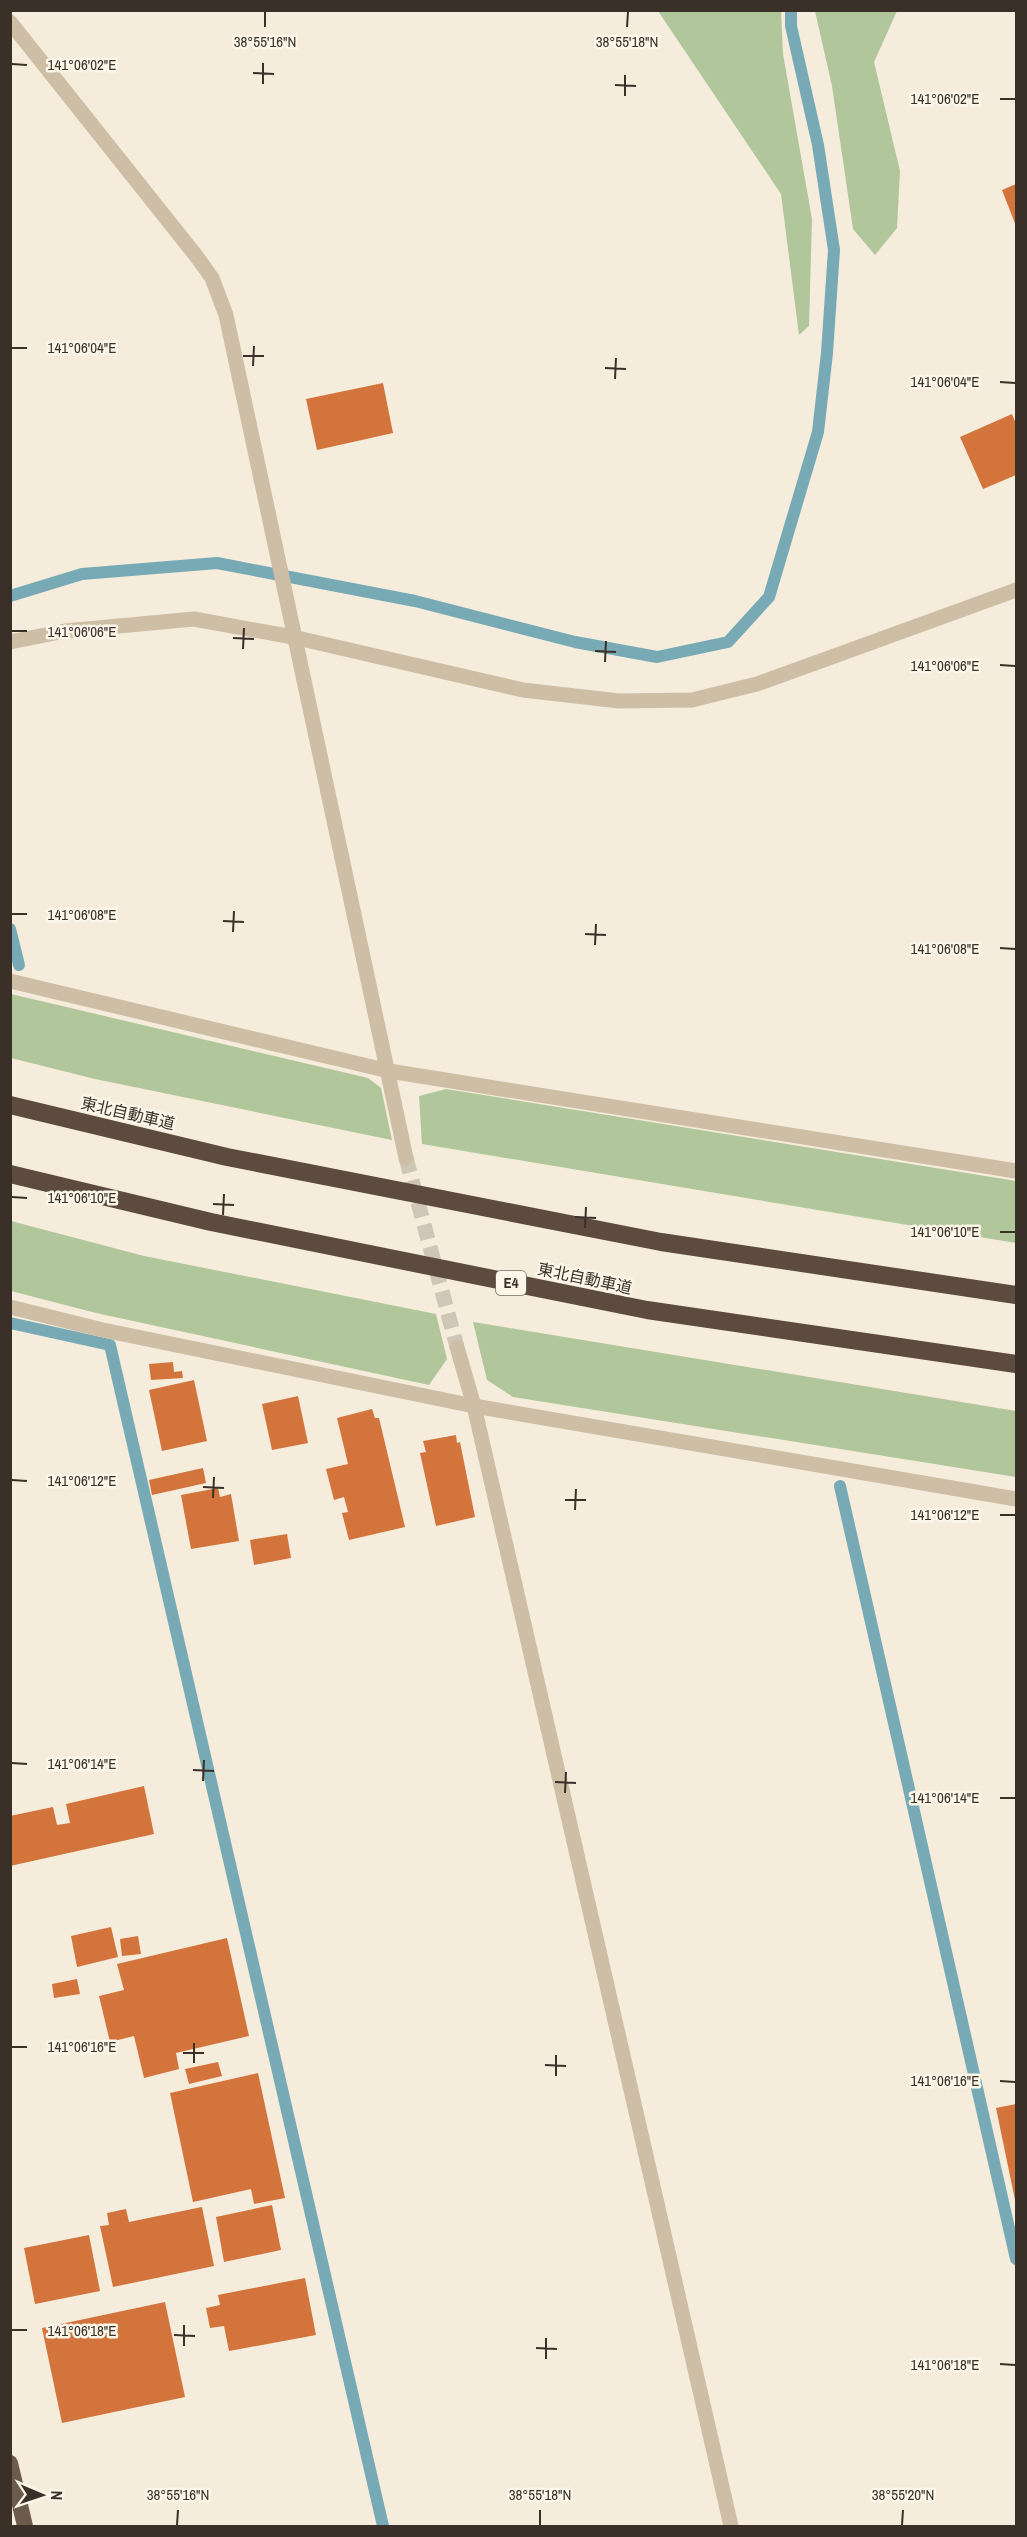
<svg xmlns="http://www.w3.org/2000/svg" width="1027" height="2537" font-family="'Archivo Narrow','Noto Sans JP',sans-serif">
  <rect width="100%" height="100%" fill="#f5ecdc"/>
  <g fill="#b1c69a">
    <polygon points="658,11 781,11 783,54 812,219 809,326 799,335 781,194"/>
    <polygon points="815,11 897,11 874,62 900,171 897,228 875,255 853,229 832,86"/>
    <polygon points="11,994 368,1078 381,1088 392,1140 95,1079 11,1058"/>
    <polygon points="446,1089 1016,1181 1016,1243 422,1144 419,1096"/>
    <polygon points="11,1221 144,1256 436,1314 447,1359 429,1385 96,1313 11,1291"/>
    <polygon points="473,1322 1016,1411 1016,1477 513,1397 487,1380"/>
  </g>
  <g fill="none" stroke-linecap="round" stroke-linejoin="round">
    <g stroke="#78aab5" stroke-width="12">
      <polyline points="10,596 82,574 217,563 415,601 575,642 657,657 728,642 769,597 818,432 827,353 834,250 818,145 791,26 791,10"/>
      <polyline points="10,929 19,965"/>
      <polyline points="10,1323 110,1345 383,2526"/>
      <polyline points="840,1486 1016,2259"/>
    </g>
  </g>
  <g fill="#d3743c">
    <polygon points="1016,184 1016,226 1002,190"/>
    <polygon points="383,383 393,433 317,450 306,399"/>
    <polygon points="1012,414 1016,424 1016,475 983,489 960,437"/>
    <polygon points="173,1362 174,1372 182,1371 183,1378 151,1380 149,1364"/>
    <polygon points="194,1380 207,1441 162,1451 149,1390"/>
    <polygon points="298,1396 308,1443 272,1450 262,1404"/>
    <polygon points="372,1409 375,1418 379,1418 405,1527 349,1540 342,1513 348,1512 344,1497 334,1500 326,1469 348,1464 337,1418"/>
    <polygon points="456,1435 457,1443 460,1442 475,1517 436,1526 420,1453 426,1452 423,1441"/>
    <polygon points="203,1468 206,1483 152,1495 149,1480"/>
    <polygon points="218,1488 220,1497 231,1494 239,1541 191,1549 181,1495"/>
    <polygon points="287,1534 291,1558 254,1565 250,1540"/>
    <polygon points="144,1786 154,1834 10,1866 10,1816 53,1807 57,1825 70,1823 66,1804"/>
    <polygon points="111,1927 118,1957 77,1967 71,1936"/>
    <polygon points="138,1936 141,1954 122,1956 120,1939"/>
    <polygon points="227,1938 249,2036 176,2053 179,2069 144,2078 134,2036 110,2042 99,1996 124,1990 117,1964"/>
    <polygon points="77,1979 80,1994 54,1998 52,1984"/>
    <polygon points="218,2062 222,2076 189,2084 185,2069"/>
    <polygon points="258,2073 285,2198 254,2204 251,2189 193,2202 170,2093"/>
    <polygon points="1016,2104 1016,2200 1015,2200 996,2108"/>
    <polygon points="272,2205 281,2250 224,2262 216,2217"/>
    <polygon points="202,2207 214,2266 113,2287 100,2226 109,2225 107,2213 126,2209 129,2222"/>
    <polygon points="89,2235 100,2291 35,2304 24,2248"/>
    <polygon points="305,2278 316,2335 229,2351 224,2326 210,2328 206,2308 220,2305 218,2295"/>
    <polygon points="165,2302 185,2397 62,2423 42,2328"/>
  </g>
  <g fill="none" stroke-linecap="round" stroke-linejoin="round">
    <polyline stroke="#d0c6b8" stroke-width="15" stroke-dasharray="15 8" stroke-linecap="butt" points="406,1158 457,1347"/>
    <g stroke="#cebea6" stroke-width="15">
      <polyline points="10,22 197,257 212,278 226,315 406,1158"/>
      <polyline points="10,642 65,631 194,619 293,637 523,690 619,701 692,700 757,684 1016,590"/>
      <polyline points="10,981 389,1071 1016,1171"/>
      <polyline points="10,1307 103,1330 474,1406 1016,1499"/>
      <polyline points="457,1347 474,1406 731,2526"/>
    </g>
    <polyline stroke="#6c5a4a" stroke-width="16" points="10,2463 25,2526"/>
    <g stroke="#5c4b3e" stroke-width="18">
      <polyline points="10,1105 227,1157 661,1242 1016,1295"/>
      <polyline points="10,1174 211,1222 647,1310 1016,1364"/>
    </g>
  </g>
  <path fill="none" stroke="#3a3028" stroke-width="2" d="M 265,27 L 265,12M 627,27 L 628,12M 12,64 L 27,65M 253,73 L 274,74M 263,84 L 263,63M 615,85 L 636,86M 625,96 L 625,75M 1000,99 L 1015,99M 12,348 L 27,348M 243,356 L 264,356M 253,366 L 254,346M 605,368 L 626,369M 615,379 L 616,358M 1000,382 L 1015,383M 12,631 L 27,631M 233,638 L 254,639M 243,649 L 244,628M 595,651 L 616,652M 605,662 L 606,641M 1000,665 L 1015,666M 12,914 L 27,914M 223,921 L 244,922M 233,932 L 234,911M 585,934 L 606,935M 595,945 L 596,924M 1000,948 L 1015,949M 12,1197 L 27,1198M 213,1204 L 234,1205M 223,1215 L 224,1194M 575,1217 L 596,1218M 585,1228 L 586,1207M 1000,1232 L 1015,1232M 12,1480 L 27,1481M 203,1487 L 224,1488M 213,1498 L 214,1477M 565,1500 L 586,1500M 575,1510 L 576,1489M 1000,1515 L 1015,1515M 12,1763 L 27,1764M 193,1770 L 214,1771M 203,1781 L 204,1760M 555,1782 L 576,1783M 565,1793 L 566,1772M 1000,1798 L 1015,1798M 12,2047 L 27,2047M 183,2053 L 204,2053M 194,2063 L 194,2043M 545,2065 L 566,2066M 556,2076 L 556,2055M 1000,2081 L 1015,2082M 12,2330 L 27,2330M 174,2335 L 195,2336M 184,2346 L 184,2325M 536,2348 L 557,2349M 546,2359 L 546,2338M 1000,2364 L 1015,2365M 177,2525 L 178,2510M 540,2525 L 540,2510M 902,2525 L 903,2510"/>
  <g text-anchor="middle" stroke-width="5" stroke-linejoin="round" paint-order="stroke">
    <rect fill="#fcf6e9" stroke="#746b62" stroke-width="1.5" x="496" y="1271" width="30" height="24" rx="4.5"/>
    <g font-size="15" font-weight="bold" fill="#3a3028">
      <text x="511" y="1288">E4</text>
    </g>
    <g font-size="16" fill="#3a3028" stroke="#fcf6e9">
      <text transform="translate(128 1113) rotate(13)" y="6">東北自動車道</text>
      <text transform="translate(585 1278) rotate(12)" y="6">東北自動車道</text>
    </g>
  </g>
  <g font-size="15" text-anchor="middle" fill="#3a3028" stroke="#fcf6e9" stroke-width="5" stroke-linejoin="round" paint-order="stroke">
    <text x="265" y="47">38°55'16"N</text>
    <text x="627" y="47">38°55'18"N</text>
    <text x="82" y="70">141°06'02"E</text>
    <text x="945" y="104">141°06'02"E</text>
    <text x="82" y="353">141°06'04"E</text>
    <text x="945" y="387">141°06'04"E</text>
    <text x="82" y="637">141°06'06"E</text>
    <text x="945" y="671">141°06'06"E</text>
    <text x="82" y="920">141°06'08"E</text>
    <text x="945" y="954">141°06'08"E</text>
    <text x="82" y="1203">141°06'10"E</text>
    <text x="945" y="1237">141°06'10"E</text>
    <text x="82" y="1486">141°06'12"E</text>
    <text x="945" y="1520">141°06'12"E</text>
    <text x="82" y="1769">141°06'14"E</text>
    <text x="945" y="1803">141°06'14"E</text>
    <text x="82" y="2052">141°06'16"E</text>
    <text x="945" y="2086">141°06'16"E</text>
    <text x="82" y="2336">141°06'18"E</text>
    <text x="945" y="2370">141°06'18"E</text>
    <text x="178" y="2500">38°55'16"N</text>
    <text x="540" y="2500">38°55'18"N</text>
    <text x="903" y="2500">38°55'20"N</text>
  </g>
  <rect width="1027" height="2537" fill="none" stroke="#3a3028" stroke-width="24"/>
  <g transform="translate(42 2495) rotate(92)" stroke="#fcf6e9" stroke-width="4.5" paint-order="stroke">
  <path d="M0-4.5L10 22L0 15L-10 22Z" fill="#3a3028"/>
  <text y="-9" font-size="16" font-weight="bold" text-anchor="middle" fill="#3a3028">N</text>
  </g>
</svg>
